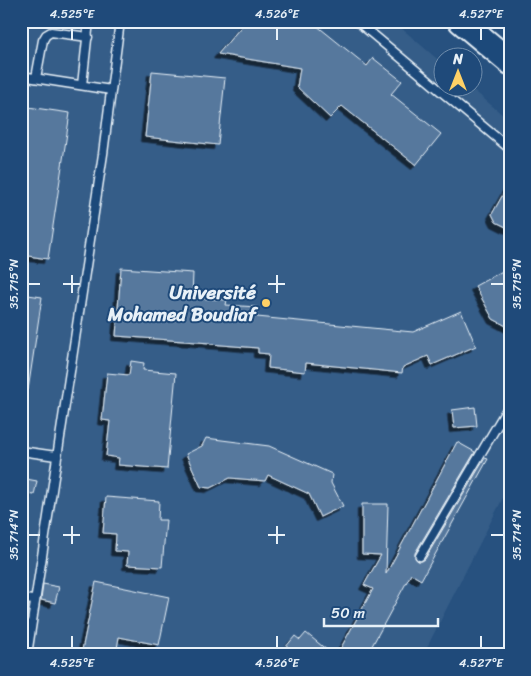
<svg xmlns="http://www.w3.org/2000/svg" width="531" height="676" font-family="Sriracha,sans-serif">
  <defs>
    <filter id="shadow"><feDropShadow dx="-4.5" dy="4.5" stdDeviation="0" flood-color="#0009"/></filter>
  </defs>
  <rect width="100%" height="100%" fill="#27517f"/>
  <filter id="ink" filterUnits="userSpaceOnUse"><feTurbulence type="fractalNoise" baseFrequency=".02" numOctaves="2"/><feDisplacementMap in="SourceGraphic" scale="10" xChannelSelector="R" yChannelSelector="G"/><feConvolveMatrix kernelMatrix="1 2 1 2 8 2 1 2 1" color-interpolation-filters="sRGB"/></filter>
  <g filter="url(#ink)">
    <polygon fill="#355d88" points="21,21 393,21 443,64 444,88 471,88 510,121 510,484 423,655 21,655"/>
    <g fill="#57789d" stroke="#e8f1f8" filter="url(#shadow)">
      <polygon points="246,21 311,21 367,66 373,58 402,81 391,94 441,134 416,165 342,106 330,118 297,87 300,68 218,54"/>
      <polygon points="152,71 225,78 218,145 145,137"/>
      <polygon points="21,106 70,113 48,259 21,255"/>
      <polygon points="510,182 510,229 496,222 492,214"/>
      <polygon points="510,267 510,328 493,319 475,286"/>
      <polygon points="121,268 193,273 192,298 227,300 226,305 257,307 257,317 413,332 461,311 476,346 432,365 428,356 403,367 402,373 306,363 305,372 268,368 269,354 258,353 258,348 210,344 210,343 116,336"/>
      <polygon points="21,294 42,297 28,390 21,389"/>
      <polygon points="131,361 144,363 143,370 176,373 167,469 118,465 119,458 106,456 110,421 102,420 107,373 129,375"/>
      <polygon points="475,407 477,426 454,428 452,410"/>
      <polygon points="206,438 269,446 332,474 331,483 343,506 320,517 309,494 268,475 265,481 230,478 210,488 201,487 186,454 202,446"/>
      <polygon points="457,442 475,452 415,553 415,558 418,561 422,561 425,559 485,458 488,459 421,580 411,574 367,655 337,655 373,589 364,585 381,555 362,554 362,504 388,504 386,574"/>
      <polygon points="21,478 37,481 34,495 21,493"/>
      <polygon points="106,497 159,501 158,520 166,520 162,567 127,565 128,552 115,551 116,534 103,533"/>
      <polygon points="96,582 169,597 159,645 119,637 116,655 81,655"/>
      <polygon points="43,584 59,587 55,603 41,600"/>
      <polygon points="306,633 333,655 279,655 295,636 300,640"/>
    </g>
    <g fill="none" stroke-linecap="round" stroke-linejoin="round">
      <g stroke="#e8f1f8" stroke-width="11">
        <g id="service">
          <polyline points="357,21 510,149"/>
          <polyline points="21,76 111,90"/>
          <polyline points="36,78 43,40 46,35 51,32 88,37"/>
          <polyline points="82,85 89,21"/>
          <polyline points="21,451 56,456"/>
          <polyline points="420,556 510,404"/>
          <polyline points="21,599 35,600"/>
          <polyline points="27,655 103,154 120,21"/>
        </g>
      </g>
      <g stroke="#e8f1f8" stroke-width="28">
        <polyline id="primary" points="461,21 510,62"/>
      </g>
      <use href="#service" stroke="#1f4a7a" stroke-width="8"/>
      <use href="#primary" stroke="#1f4a7a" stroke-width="24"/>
    </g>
  </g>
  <path fill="none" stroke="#e8f1f8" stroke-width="2" d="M 72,28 L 72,40M 277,28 L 277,40M 481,28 L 481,40M 72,275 L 72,293M 277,275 L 277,293M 28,284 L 40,284M 63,284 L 80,284M 268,284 L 285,284M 491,284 L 504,284M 72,526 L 72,544M 277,526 L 277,544M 28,535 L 40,535M 63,535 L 80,535M 268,535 L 285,535M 491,535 L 504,535M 72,636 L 72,648M 277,636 L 277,648M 481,636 L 481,648"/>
  <circle fill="#ffd166" stroke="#1f4a7a" stroke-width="2" cx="266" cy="303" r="5"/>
  <g text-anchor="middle" stroke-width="4" stroke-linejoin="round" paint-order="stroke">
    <g font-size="19" font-weight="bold" fill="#e8f1f8" stroke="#1f4a7a" text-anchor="end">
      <text x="256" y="299">Université<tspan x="256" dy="22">Mohamed Boudiaf</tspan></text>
    </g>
  </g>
  <rect width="531" height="676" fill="none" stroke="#1f4a7a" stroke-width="55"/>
  <g transform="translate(458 72)"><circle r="24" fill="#1f4a7a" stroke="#6f8dac"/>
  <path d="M0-4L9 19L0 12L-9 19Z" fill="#ffd166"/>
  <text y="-8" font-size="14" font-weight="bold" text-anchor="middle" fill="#e8f1f8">N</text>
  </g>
  <path d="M324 618v8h114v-8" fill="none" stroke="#e8f1f8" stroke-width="2.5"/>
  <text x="331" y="618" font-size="15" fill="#e8f1f8" stroke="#1f4a7a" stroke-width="4" paint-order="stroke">50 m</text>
  <rect x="28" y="28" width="476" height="620" fill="none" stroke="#e8f1f8" stroke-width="2"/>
  <g font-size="12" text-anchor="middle" fill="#e8f1f8">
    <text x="72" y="18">4.525°E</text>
    <text x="277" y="18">4.526°E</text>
    <text x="481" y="18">4.527°E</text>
    <text transform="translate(14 284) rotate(-90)" y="4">35.715°N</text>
    <text transform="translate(517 284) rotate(-90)" y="4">35.715°N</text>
    <text transform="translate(14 535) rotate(-90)" y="4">35.714°N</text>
    <text transform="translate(517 535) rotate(-90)" y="4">35.714°N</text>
    <text x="72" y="667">4.525°E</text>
    <text x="277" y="667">4.526°E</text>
    <text x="481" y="667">4.527°E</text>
  </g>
</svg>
